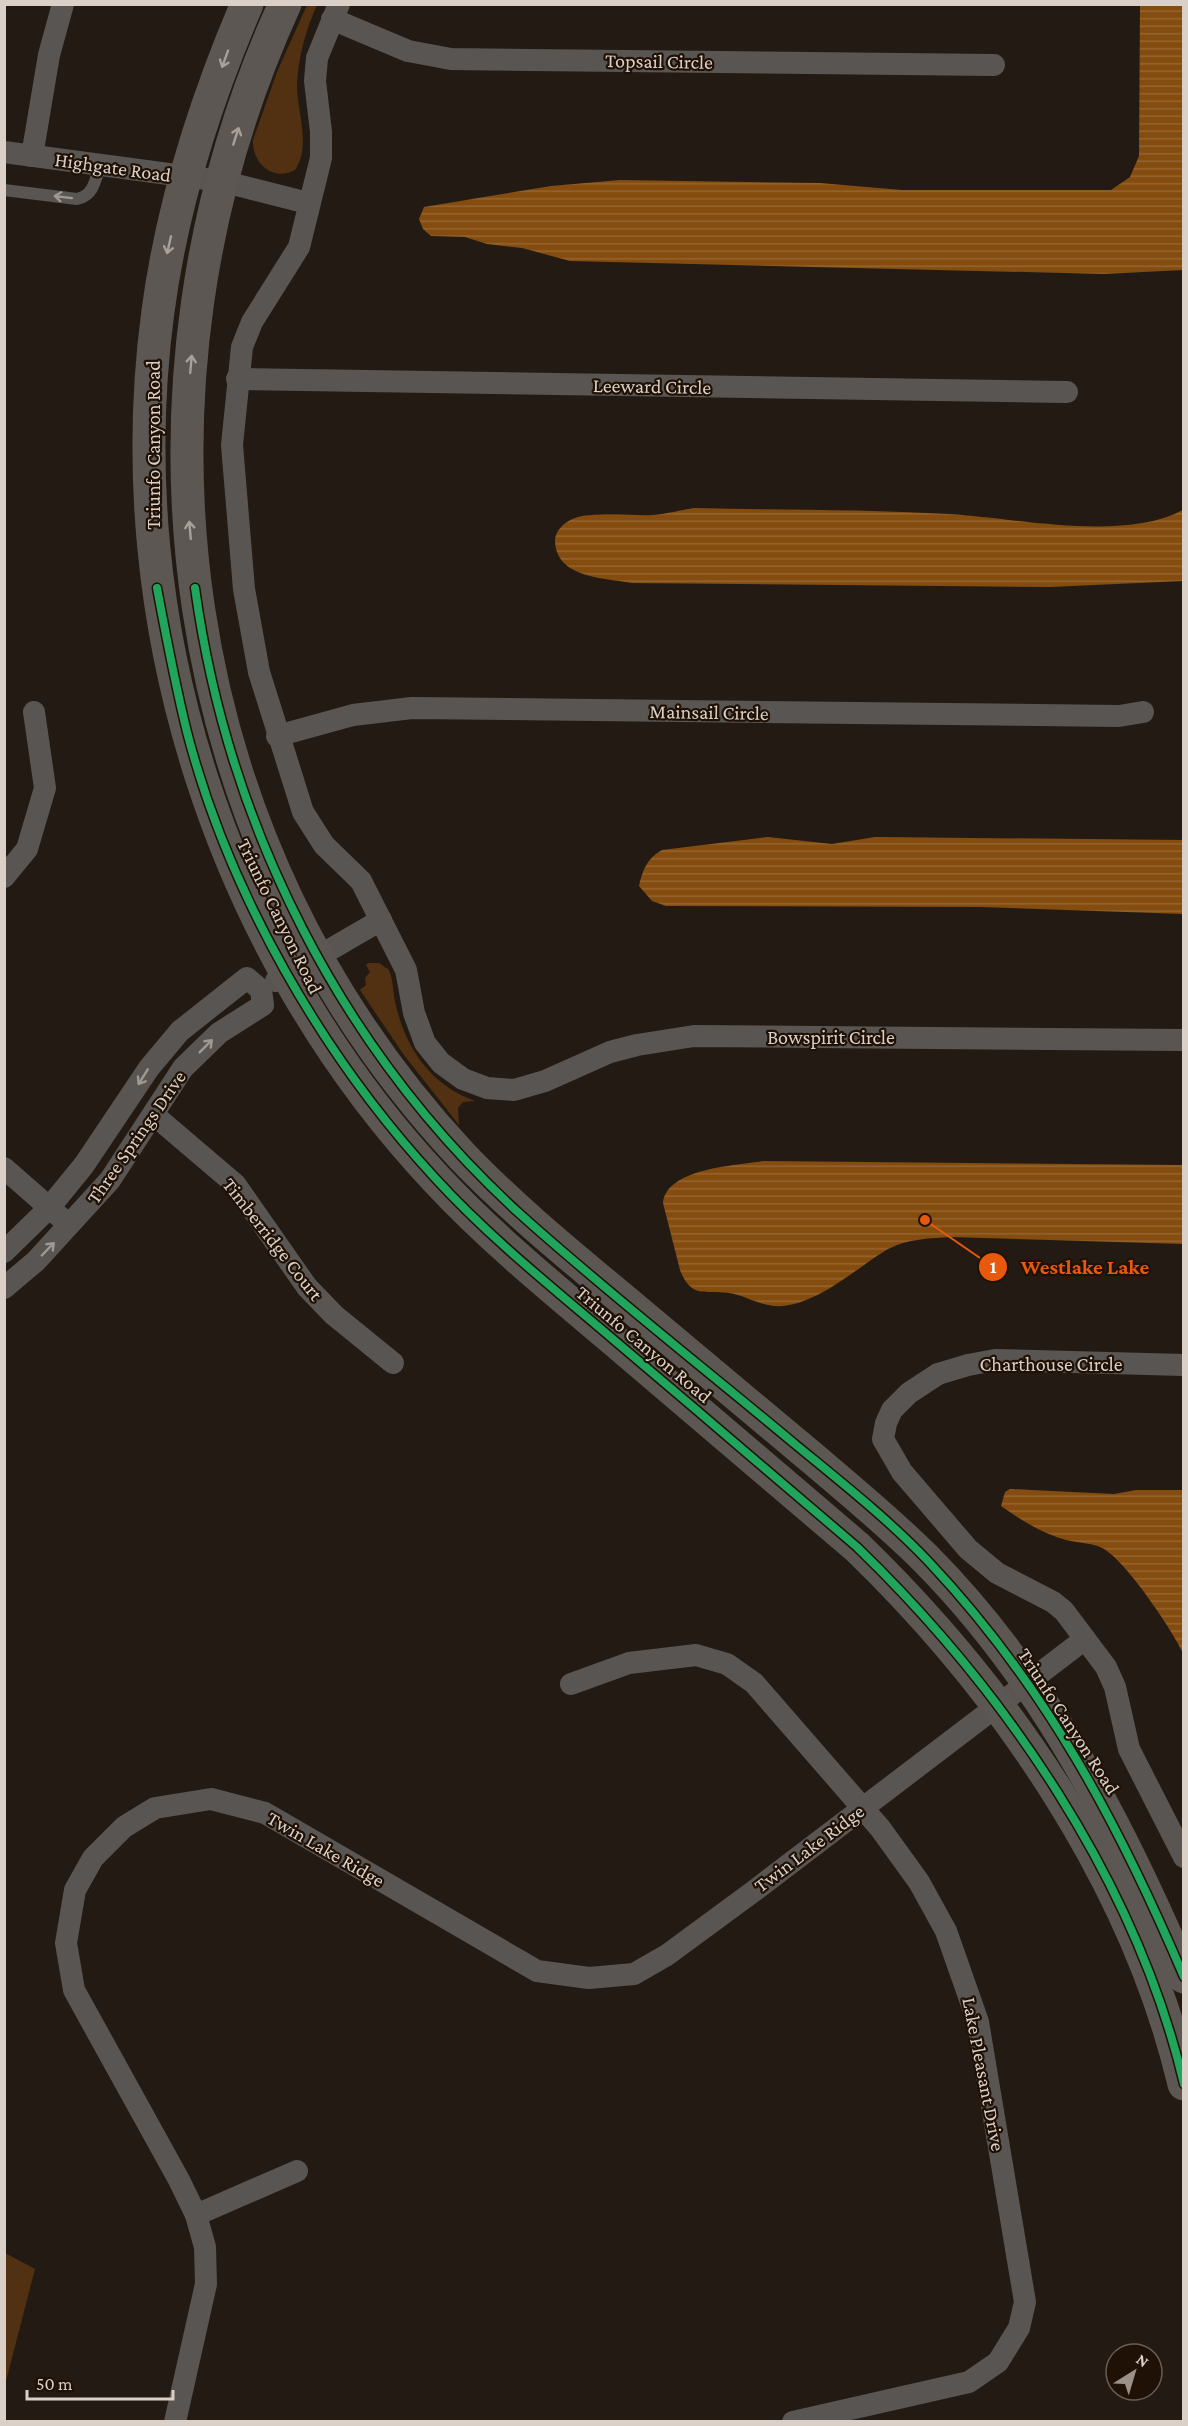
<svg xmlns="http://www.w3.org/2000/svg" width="1188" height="2426" font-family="'Crimson Pro',serif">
  <defs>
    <pattern id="water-rules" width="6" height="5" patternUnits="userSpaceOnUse" patternTransform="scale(1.5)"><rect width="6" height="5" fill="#844c0e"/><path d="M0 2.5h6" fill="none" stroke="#956530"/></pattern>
  </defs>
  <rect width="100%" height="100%" fill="#231b13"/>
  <g fill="#513112">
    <path d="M 307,5 L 317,5 C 306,29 299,55 297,82 C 296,110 312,145 295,170 C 273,182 252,163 253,140 L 277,72 Z"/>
    <path d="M 368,963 L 379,963 L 389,970 C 394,982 393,997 397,1010 C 408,1052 433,1086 475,1101 L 463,1102 L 458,1108 L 459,1125 L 404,1055 L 360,990 L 366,985 L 365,978 L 370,972 L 366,965 Z"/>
    <polygon points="5,2253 35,2269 5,2385"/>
  </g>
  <g fill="url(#water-rules)">
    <polygon points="1140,5 1183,5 1183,270 1104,274 570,261 522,248 487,244 465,237 431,236 423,229 419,219 424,207 551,186 620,180 820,183 902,190 1111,190 1130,177 1139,156"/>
    <path d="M 694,508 C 779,510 865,509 949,514 C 1017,518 1123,542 1183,510 L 1183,581 L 1050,587 L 632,583 C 604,578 556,578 555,541 C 555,531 565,521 575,518 C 592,512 633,516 653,515 C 667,514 681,510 694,508 Z"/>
    <path d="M 768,837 L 832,844 L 875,837 L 1183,840 L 1183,914 L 981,907 L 666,906 L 652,901 L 639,886 C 642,871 647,858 662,850 Z"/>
    <path d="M 763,1161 L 1183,1165 L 1183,1244 L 951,1237 C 931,1238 907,1239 888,1249 C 856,1268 813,1309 774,1306 C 759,1305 744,1295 729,1293 C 705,1289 692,1300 680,1270 L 663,1203 C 667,1168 734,1166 763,1161 Z"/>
    <path d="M 1010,1489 L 1114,1494 L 1136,1490 L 1183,1490 L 1183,1653 C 1173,1631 1124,1558 1102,1548 C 1092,1543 1078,1543 1066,1540 C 1043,1534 1021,1520 1001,1506 L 1005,1492 Z"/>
  </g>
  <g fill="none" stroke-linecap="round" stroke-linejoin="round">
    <path stroke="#595552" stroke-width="12" d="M 4,190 L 77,199 C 94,195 95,181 100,165"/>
    <g stroke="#595552" stroke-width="22">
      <polyline points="339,4 317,58 315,81 321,132 321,158 299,247 252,322 242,347 232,445 244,589 259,672 303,812 324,845 361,881 406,970 414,1013 425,1043 441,1063 463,1079 487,1088 514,1090 545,1081 610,1052 637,1045 694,1036 1184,1040"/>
      <polyline points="332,19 408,51 451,59 994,65"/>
      <polyline points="4,152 221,181 308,203"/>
      <polyline points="32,156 49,55 63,4"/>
      <polyline points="237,379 1067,392"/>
      <polyline points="277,736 353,715 412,708 1119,716 1143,712"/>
      <polyline points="4,877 27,849 45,788 34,712"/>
      <polyline points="276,981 381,920"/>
      <polyline points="154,1115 235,1184 307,1287 334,1315 393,1363"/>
      <polyline points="4,1168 60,1217"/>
      <polyline points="4,1252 49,1208 84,1165 149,1068 180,1031 247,978 261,990 263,1005 219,1033 183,1068 110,1180 36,1261 4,1288"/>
      <polyline points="1184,1365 995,1360 968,1365 938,1374 909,1393 892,1410 886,1423 883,1439 902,1472 968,1549 997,1573 1053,1602 1064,1611 1106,1667 1115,1687 1129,1749 1184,1857"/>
      <polyline points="571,1684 629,1663 696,1655 727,1664 754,1683 880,1828 919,1882 946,1931 978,2022 1025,2302 1019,2328 998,2362 969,2382 793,2422"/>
      <polyline points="196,2215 297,2171"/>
      <polyline points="175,2422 206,2284 205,2247 196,2215 179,2180 74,1990 66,1943 75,1890 93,1858 124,1827 155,1808 211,1799 265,1813 537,1971 589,1978 634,1974 667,1955 754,1891 1085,1639"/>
    </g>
    <g stroke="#5c5753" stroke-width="33">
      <path d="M 247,4 C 205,102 172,206 158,311 C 116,622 222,951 437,1180 C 493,1240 557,1292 620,1345 C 699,1412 778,1479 857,1547 C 1005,1690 1136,1881 1184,2084"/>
      <path d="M 285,4 C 109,389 171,846 463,1157 C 512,1208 567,1253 621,1298 C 684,1351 747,1404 811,1457 C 850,1490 890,1523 926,1559 C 1043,1677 1119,1825 1184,1977"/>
    </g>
    <g stroke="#1f1105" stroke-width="11">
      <g id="cycleway">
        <path d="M 157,588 C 166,636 175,684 187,732 C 229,894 323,1057 436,1179 C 490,1238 553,1288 614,1340 C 695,1409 776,1477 857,1547 C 1005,1690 1136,1881 1184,2084"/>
        <path d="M 195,588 C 228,826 341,1051 520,1214 C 609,1294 704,1368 796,1445 C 841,1482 888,1519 928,1561 C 1045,1685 1118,1822 1184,1977"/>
      </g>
    </g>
    <use href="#cycleway" stroke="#20a55d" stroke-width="8"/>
  </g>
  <defs><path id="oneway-shaft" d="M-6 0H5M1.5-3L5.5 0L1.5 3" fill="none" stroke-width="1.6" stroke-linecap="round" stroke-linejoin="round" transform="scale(1.5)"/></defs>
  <g stroke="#a8a099">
    <use href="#oneway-shaft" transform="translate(225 59) rotate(110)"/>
    <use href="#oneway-shaft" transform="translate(236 136) rotate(-72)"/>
    <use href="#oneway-shaft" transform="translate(169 245) rotate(103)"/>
    <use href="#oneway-shaft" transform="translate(191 364) rotate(-85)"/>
    <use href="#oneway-shaft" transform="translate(190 530) rotate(-95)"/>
  </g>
  <g stroke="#a09992">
    <use href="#oneway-shaft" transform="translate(63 197) rotate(-173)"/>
    <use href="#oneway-shaft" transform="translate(206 1046) rotate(-45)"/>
    <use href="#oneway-shaft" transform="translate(143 1077) rotate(122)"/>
    <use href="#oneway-shaft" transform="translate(48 1249) rotate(-46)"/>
  </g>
  <g text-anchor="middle" stroke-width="4.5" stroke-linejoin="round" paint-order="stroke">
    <g font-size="20" fill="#dbd0c7" stroke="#1f1105">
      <text transform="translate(659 61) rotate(1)" y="7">Topsail Circle</text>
      <text transform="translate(113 167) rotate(8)" y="7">Highgate Road</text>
      <text transform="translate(652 386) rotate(1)" y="7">Leeward Circle</text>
      <text transform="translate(153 445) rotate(-90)" y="7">Triunfo Canyon Road</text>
      <text transform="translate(709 712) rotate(1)" y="7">Mainsail Circle</text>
      <text transform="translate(280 916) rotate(64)" y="7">Triunfo Canyon Road</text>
      <text x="831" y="1044">Bowspirit Circle</text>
      <text transform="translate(136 1137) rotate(-55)" y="7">Three Springs Drive</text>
      <text transform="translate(273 1239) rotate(52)" y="7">Timberridge Court</text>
      <text transform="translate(644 1344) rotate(40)" y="7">Triunfo Canyon Road</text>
      <text x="1051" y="1371">Charthouse Circle</text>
      <text transform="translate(1069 1721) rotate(57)" y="7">Triunfo Canyon Road</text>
      <text transform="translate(809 1848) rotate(-37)" y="7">Twin Lake Ridge</text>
      <text transform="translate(326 1849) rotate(30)" y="7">Twin Lake Ridge</text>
      <text transform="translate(984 2074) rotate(79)" y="7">Lake Pleasant Drive</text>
    </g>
  </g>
  <path fill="none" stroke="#e8590c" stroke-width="2" d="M925 1220L993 1267"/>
  <g fill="#e8590c" stroke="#1f1105" stroke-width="2">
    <circle cx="925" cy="1220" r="6"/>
    <circle cx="993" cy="1267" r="15"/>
  </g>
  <g font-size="18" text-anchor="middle" font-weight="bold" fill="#fff">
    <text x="993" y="1273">1</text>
  </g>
  <g font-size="21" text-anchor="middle" font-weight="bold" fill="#e8590c" stroke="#1f1105" stroke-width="4.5" stroke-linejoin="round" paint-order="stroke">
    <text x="1085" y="1274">Westlake Lake</text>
  </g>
  <rect width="1188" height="2426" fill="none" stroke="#dbd0c7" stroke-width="12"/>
  <g transform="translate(1134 2372) rotate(37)"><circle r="28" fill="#1f1105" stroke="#6a5d53" stroke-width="1.5"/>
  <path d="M0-4.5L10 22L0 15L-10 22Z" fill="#9b9188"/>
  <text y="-9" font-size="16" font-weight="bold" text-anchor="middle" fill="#dbd0c7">N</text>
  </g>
  <path d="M27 2390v9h146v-9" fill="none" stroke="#dbd0c7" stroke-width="3"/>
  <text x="36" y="2390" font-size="18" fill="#dbd0c7" stroke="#1f1105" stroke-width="4.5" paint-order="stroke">50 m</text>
</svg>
